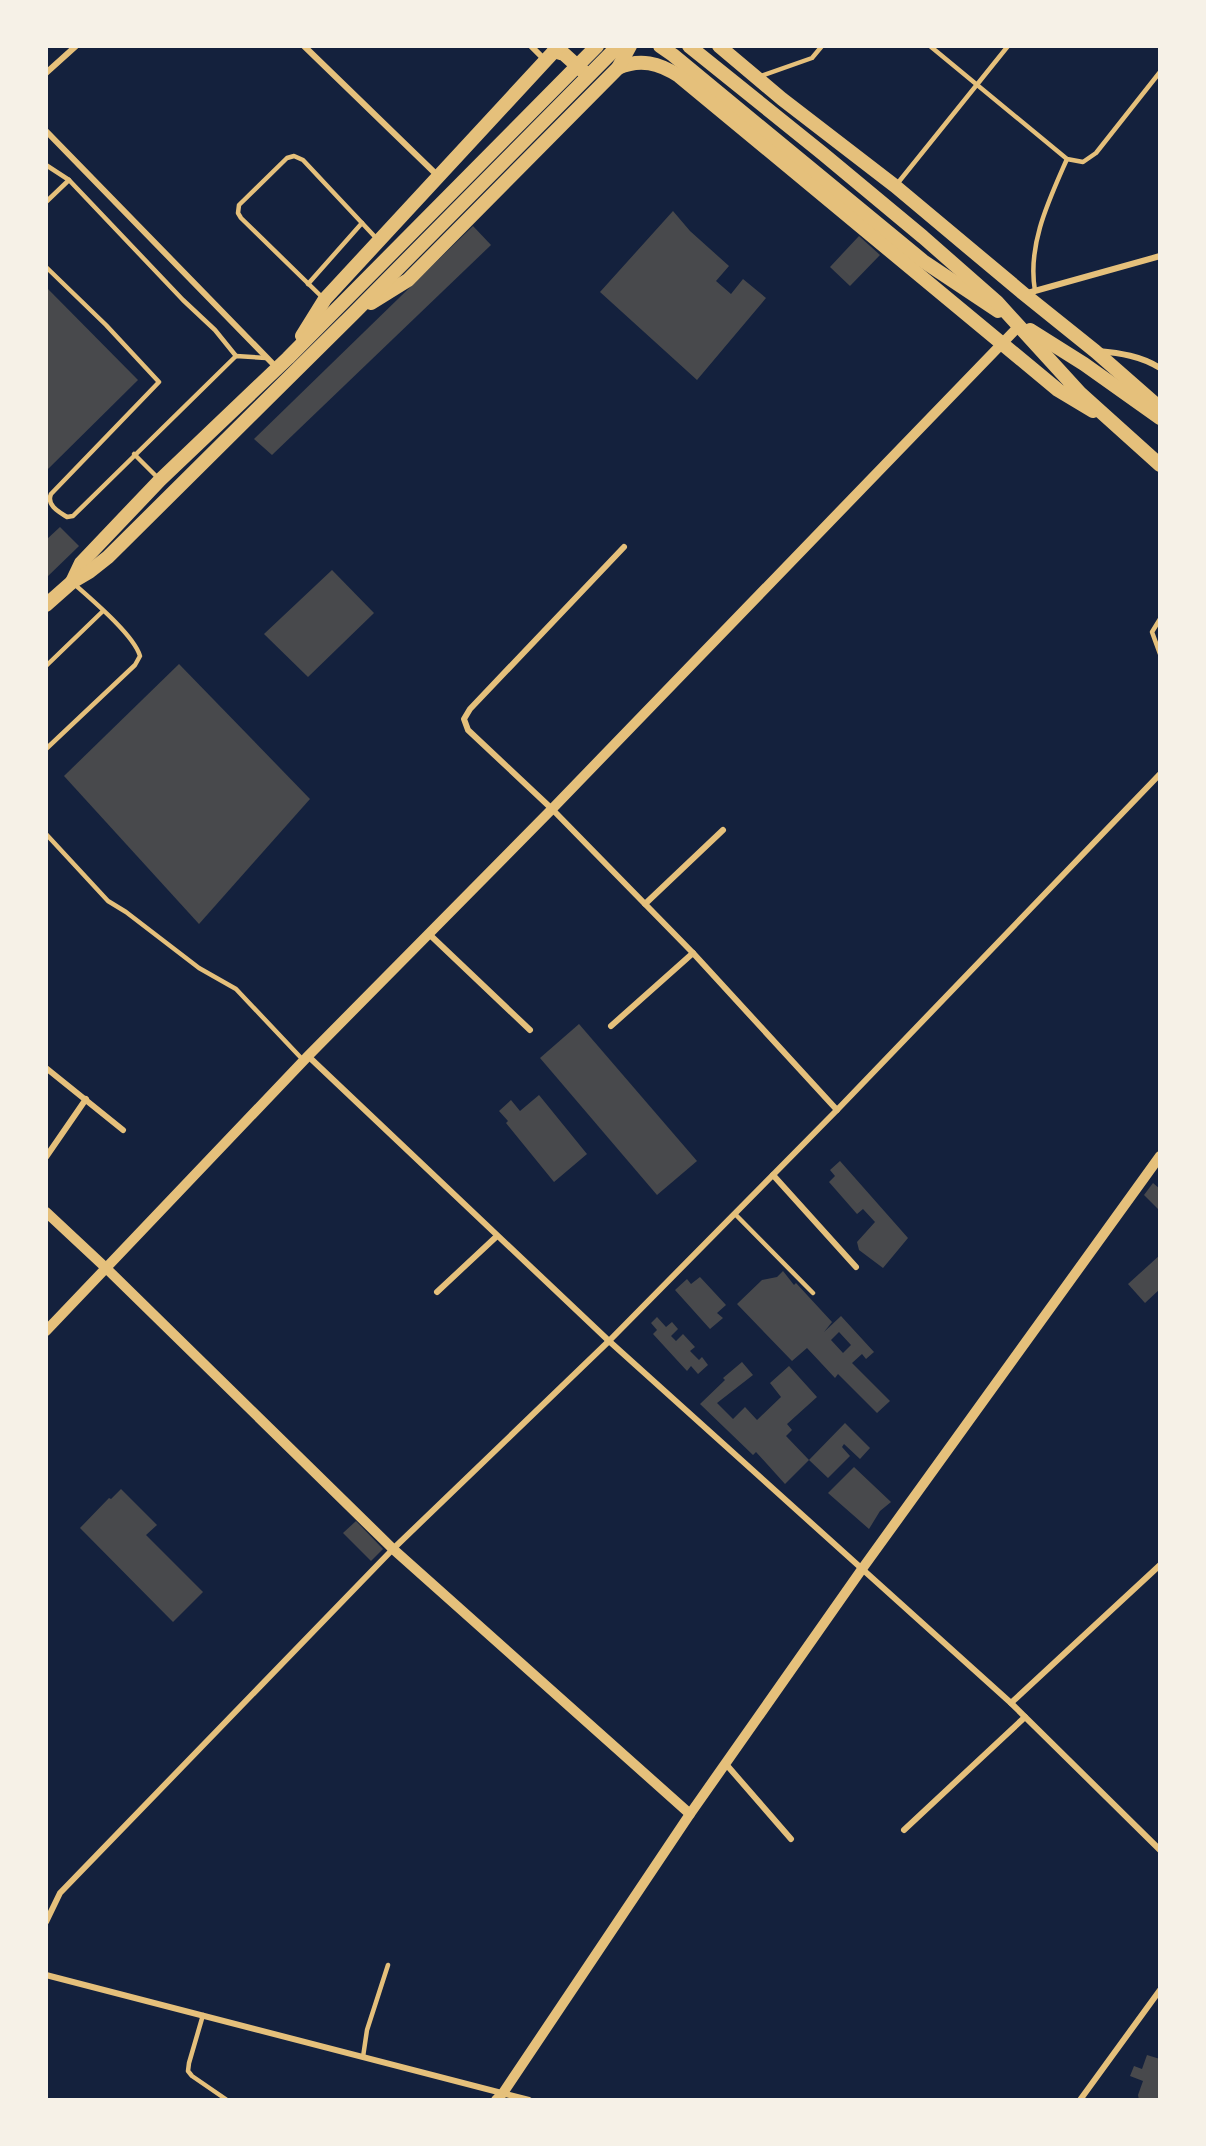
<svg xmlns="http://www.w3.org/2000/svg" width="1206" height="2146" font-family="'PT Serif',serif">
  <rect width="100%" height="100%" fill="#14213d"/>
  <g fill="#48494c" fill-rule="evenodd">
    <polygon points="673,211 690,231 729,266 716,281 731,294 743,279 766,298 697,380 600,292"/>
    <polygon points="473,226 491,245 272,455 254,439"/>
    <polygon points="859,236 880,255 850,286 830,267"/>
    <polygon points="46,287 138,380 46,471"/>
    <polygon points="60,527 79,546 46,578 46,540"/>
    <polygon points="332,570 374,613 308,677 264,634"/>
    <polygon points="179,664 310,799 199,924 64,776"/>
    <polygon points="579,1024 697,1161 657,1195 540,1058"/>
    <polygon points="539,1095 587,1154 554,1182 506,1123 508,1121 499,1111 511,1100 520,1111"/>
    <polygon points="840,1161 908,1238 883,1268 859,1250 857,1242 875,1222 863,1209 857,1214 829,1182 835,1176 830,1170"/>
    <polygon points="1153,1183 1160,1189 1160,1211 1144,1195"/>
    <polygon points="1160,1255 1160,1289 1145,1303 1128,1284"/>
    <path d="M 783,1271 L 794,1285 L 796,1283 L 832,1322 L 824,1332 L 841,1316 L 874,1352 L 866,1359 L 862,1354 L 852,1363 L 890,1401 L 877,1413 L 838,1374 L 835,1378 L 807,1348 L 792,1361 L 737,1304 L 762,1280 L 777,1277 ZM 839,1332 L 851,1345 L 843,1353 L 831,1340 Z"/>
    <polygon points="700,1277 726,1305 717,1313 723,1318 710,1329 675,1290 687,1279 691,1284"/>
    <polygon points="657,1317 666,1327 672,1322 678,1329 671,1336 676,1341 683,1334 695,1347 690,1351 699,1360 702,1357 708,1365 698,1374 691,1366 687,1371 653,1334 657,1330 651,1323"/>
    <polygon points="742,1362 753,1375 717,1403 733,1419 745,1407 757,1420 781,1397 770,1383 789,1366 817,1397 787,1424 792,1430 786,1436 809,1460 845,1423 870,1448 860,1459 844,1444 842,1447 850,1456 828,1478 809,1460 785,1484 756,1452 753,1455 700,1404 725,1380 723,1378"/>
    <polygon points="854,1467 891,1502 880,1511 869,1529 828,1493"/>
    <polygon points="121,1489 157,1525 146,1535 203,1592 173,1622 80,1528 109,1498 111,1499"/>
    <polygon points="356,1521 383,1549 371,1561 343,1533"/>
    <polygon points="1147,2055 1160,2059 1160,2100 1139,2100 1138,2095 1143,2081 1130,2076 1134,2066 1142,2069"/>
  </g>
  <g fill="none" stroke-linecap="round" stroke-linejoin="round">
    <g stroke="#e5c07b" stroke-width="4.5">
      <polyline points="930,46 1067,159 1083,162 1096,153 1160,72"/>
      <polyline points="758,77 812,58 822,46"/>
      <polyline points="46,165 69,180"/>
      <polyline points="897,184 1008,46"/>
      <polyline points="46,202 69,180 183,300 215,330 236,356"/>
      <path d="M 46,267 L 106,325 L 159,382 L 51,494 C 46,505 59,512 67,517 L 73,516 L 236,356 L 266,358"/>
      <polyline points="308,284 362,223"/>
      <path d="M 1035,291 C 1027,245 1049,200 1067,159"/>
      <polyline points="323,298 241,218 238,213 239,205 287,158 294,156 303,160 377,239"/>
      <polyline points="134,454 158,478"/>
      <polyline points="1160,619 1152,632 1160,654"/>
      <polyline points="46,666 103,611"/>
      <path d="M 46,749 L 135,665 L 140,656 C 134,635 91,599 73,583"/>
      <polyline points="46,834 108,901 126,912 199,968 236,989 304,1061"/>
      <polyline points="735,1214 813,1293"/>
      <polyline points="203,2015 189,2063 188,2071 192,2076 227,2100"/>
      <polyline points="363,2057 367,2030 388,1965"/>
    </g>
    <g stroke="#e5c07b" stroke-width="6">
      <polyline points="304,46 438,176"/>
      <polyline points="531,46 545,60"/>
      <polyline points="46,73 76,46"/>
      <polyline points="46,131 277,368"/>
      <polyline points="1024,294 1160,256"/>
      <path d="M 1098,351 C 1120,353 1141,356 1160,368"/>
      <polyline points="624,547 470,709 464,719 468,730 552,809 693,953 837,1110"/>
      <polyline points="645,904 723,830"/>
      <polyline points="429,934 530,1030"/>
      <polyline points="611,1026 693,953"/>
      <polyline points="308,1056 609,1341 1011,1703 1160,1850"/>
      <polyline points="46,1068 123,1130"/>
      <polyline points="46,1157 86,1099"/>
      <polyline points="773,1175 856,1267"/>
      <polyline points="437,1292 497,1236"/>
      <polyline points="1011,1703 1160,1565"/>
      <polyline points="725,1763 791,1839"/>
      <polyline points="904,1830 1025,1717"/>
      <polyline points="46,1922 60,1893 393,1549 609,1341 837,1110 1160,774"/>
      <polyline points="46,1975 529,2100"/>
      <polyline points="1080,2100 1160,1990"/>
    </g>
    <g stroke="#e5c07b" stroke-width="10">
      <polyline points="46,1212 107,1269 393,1549 690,1814"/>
      <polyline points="46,1331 308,1056 552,809 1020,325"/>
      <polyline points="496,2100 503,2093 690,1814 862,1569 1160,1156"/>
    </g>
    <g stroke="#e5c07b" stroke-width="14">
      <polyline points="660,46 673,55 923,261 998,311"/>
      <polyline points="689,46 822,153 923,237 997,302 1080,393 1160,465"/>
      <polyline points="719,46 782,99 895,186 1024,294 1095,351 1160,408"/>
      <polyline points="554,51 564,54 584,72"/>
      <path d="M 618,68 C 640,58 659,63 679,76 L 1058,390 L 1093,411"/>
      <polyline points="371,303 408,280 618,68 630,46"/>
      <polyline points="1030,330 1084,364 1160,418"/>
      <polyline points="302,336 325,299 559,46"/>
      <polyline points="72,582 81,563 160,480 288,358 597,46"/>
      <polyline points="46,605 72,582 89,572 108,557 354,313 618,46"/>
    </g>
  </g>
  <rect width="1206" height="2146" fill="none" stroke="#f6f1e7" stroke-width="96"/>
</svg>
